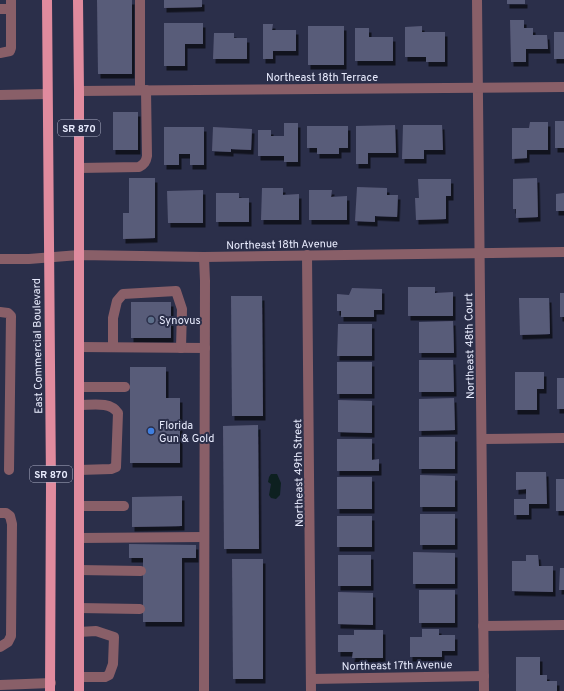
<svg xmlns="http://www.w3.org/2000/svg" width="564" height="691" font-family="Overpass,sans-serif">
  <defs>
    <filter id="shadow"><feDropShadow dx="2.5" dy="4.5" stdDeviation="0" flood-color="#0009"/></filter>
  </defs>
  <rect width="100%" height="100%" fill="#2b2f4a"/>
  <polygon fill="#0d2020" points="271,474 277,474 281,483 280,495 276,499 271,498 269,495 271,484 268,482 269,477"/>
  <g fill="#595b79" filter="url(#shadow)">
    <polygon points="97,0 132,0 132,74 98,74"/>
    <polygon points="164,0 202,0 202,7 164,8"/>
    <rect x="507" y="0" width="18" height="4"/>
    <polygon points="510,20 524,20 524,28 533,28 533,35 547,35 548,49 526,49 526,62 511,62"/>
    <polygon points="164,23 203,23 203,44 185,44 185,66 164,66"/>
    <polygon points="263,24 273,24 272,30 296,30 296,51 273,51 273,59 263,59"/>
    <rect x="308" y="26" width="36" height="39"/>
    <polygon points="422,26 422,32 445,32 445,62 426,62 426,57 405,57 405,27"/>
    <polygon points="355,28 369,28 369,37 393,37 393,61 355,61"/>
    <rect x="554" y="32" width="10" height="27"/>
    <polygon points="214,33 234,33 234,38 247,38 247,59 213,59"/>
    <rect x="113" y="112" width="25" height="38"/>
    <rect x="555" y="121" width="9" height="27"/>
    <polygon points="530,122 548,122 548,150 527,150 527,158 512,159 512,128 529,128"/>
    <polygon points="284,123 298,123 298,162 284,162 284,156 258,156 258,130 271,130 271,136 284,136"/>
    <polygon points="395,125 396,153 368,153 368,164 356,164 356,126"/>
    <polygon points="403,125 442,125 443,150 424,150 424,159 402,159"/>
    <polygon points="307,126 348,126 348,148 339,148 339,154 317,154 317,148 307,148"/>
    <polygon points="164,127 204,127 204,165 190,165 190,154 179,154 179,165 164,165"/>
    <polygon points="213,127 252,129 251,150 231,149 231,152 212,151"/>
    <polygon points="129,178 155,178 155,238 123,239 123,213 129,213"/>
    <polygon points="537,178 538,217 516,218 516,209 513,209 513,179"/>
    <polygon points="418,179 451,179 451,196 446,196 446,219 416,220 415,198 419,198"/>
    <polygon points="357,187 387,188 387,195 398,195 397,217 375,216 375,222 355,221"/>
    <polygon points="262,188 283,188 283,195 299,194 299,220 261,220"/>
    <polygon points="203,190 203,223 168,223 167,191"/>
    <polygon points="309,190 332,190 331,197 347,196 347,220 309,220"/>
    <polygon points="216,193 239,193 239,198 249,198 249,222 216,222"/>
    <polygon points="564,193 564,211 556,211 556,194"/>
    <polygon points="408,287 435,287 435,293 453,292 453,316 408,316"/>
    <polygon points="352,288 382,289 382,310 374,310 374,317 341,317 341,311 337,311 337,294 349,295"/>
    <rect x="560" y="293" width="4" height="24"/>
    <polygon points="231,296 262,296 263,416 232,416"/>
    <polygon points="519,298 549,298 550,334 520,335"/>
    <rect x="131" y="302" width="40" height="36"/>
    <polygon points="453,321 454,353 419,353 419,322"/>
    <polygon points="338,324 372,324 372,356 337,356"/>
    <polygon points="419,360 453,360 454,392 419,392"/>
    <rect x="337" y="362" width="35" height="32"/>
    <polygon points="130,367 166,367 166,398 180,398 180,463 130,463"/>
    <polygon points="515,372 544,372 544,389 537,389 537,410 515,410"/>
    <rect x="557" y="378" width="7" height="31"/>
    <polygon points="454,398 455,430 419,431 419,399"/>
    <polygon points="338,400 372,401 372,433 338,432"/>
    <polygon points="258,425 259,549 224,549 223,426"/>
    <rect x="419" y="437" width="36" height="32"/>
    <polygon points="337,439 372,439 372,460 379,459 379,471 337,471"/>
    <polygon points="516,472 546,472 547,504 529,504 529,515 514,515 514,499 526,499 526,489 516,490"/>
    <polygon points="420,475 455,476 455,507 420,507"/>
    <rect x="337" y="477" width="35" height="32"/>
    <rect x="556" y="479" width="8" height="32"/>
    <polygon points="182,496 182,526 132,527 132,497"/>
    <rect x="420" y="514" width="35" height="31"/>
    <rect x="337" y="516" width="35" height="31"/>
    <polygon points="129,544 196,545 196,558 182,558 182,622 143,622 143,558 129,558"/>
    <polygon points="413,552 455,553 455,584 413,584"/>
    <rect x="338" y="555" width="33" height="31"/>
    <polygon points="526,555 538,555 539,566 553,566 553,592 512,591 512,561 526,561"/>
    <polygon points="232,559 263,559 263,679 233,679"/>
    <polygon points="560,568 564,568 564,590 559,590"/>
    <rect x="419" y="590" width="36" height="33"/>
    <polygon points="338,592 373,593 373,625 338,624"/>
    <polygon points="422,629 439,629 439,635 455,635 455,651 442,651 442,657 410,657 410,637 422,637"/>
    <polygon points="354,630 383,630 383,658 352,658 353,652 338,652 338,635 354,635"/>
    <polygon points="516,657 540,657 540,675 547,675 547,681 557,681 557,691 516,691"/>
  </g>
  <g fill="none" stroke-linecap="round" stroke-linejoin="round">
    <g stroke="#895f68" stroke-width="10">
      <polyline points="140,0 140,90"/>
      <polyline points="477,0 484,691"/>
      <polyline points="0,9 11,9"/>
      <polyline points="0,53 10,51 11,48 11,0"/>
      <polyline points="79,91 564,87"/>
      <polyline points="0,95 47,94"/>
      <path d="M 79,168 L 139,167 C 144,164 146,162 147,156 L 146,90"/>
      <polyline points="307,255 311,691"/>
      <polyline points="0,259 29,259 79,255 204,257 564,252"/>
      <polyline points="0,312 8,313 11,316 9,470"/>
      <polyline points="79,347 205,348"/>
      <polyline points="113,347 113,318 117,301 123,294 176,291 182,309 181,348"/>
      <polyline points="79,387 125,387"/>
      <path d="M 79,405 C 92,405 110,401 118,413 L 116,467 L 111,469 L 79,470"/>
      <polyline points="482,439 564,438"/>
      <polyline points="79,506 124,506"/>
      <polyline points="0,513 6,513 10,516 12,524 11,636 8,642 0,647"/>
      <polyline points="79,538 204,537"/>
      <polyline points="79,570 141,571"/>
      <polyline points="79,608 140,609"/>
      <polyline points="483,626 564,625"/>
      <polyline points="79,632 96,631 114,637 113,664 109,675 105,677 79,677"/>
      <polyline points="311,679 484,676"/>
      <polyline points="0,685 51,683"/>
      <polyline points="204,691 205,281 204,257"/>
    </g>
    <g stroke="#e08b9e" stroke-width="10">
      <polyline points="47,0 51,485 50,691"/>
      <polyline points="78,0 79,91 79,691"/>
    </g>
  </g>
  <circle fill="#5c6f8a" stroke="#2b2f4a" stroke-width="1.5" cx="151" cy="320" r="4"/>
  <circle fill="#3f7fe0" stroke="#2b2f4a" stroke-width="1.5" cx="151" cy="431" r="4"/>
  <g text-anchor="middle" stroke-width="4" stroke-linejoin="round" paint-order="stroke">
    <g fill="#2b2f4a" stroke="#b0b3c8" stroke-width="1">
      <rect x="58" y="120" width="42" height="16" rx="3"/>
      <rect x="30" y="466" width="42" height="16" rx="3"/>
    </g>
    <g font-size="10" font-weight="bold" fill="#e9ecfe">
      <text x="79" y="132">SR 870</text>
      <text x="51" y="478">SR 870</text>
    </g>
    <g font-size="11" fill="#e9ecfe" stroke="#2b2f4a">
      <text x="322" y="81">Northeast 18th Terrace</text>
      <text transform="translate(282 244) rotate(-1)" y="4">Northeast 18th Avenue</text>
      <text transform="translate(37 346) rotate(-91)" y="4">East Commercial Boulevard</text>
      <text transform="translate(469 346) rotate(-91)" y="4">Northeast 48th Court</text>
      <text transform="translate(298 473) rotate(-91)" y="4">Northeast 49th Street</text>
      <text transform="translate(397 665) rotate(-1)" y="4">Northeast 17th Avenue</text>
    </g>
    <g font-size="11" fill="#e9ecfe" stroke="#2b2f4a" text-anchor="start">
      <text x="159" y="324">Synovus</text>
      <text x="159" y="429">Florida<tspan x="159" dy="13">Gun &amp; Gold</tspan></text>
    </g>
  </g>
</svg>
